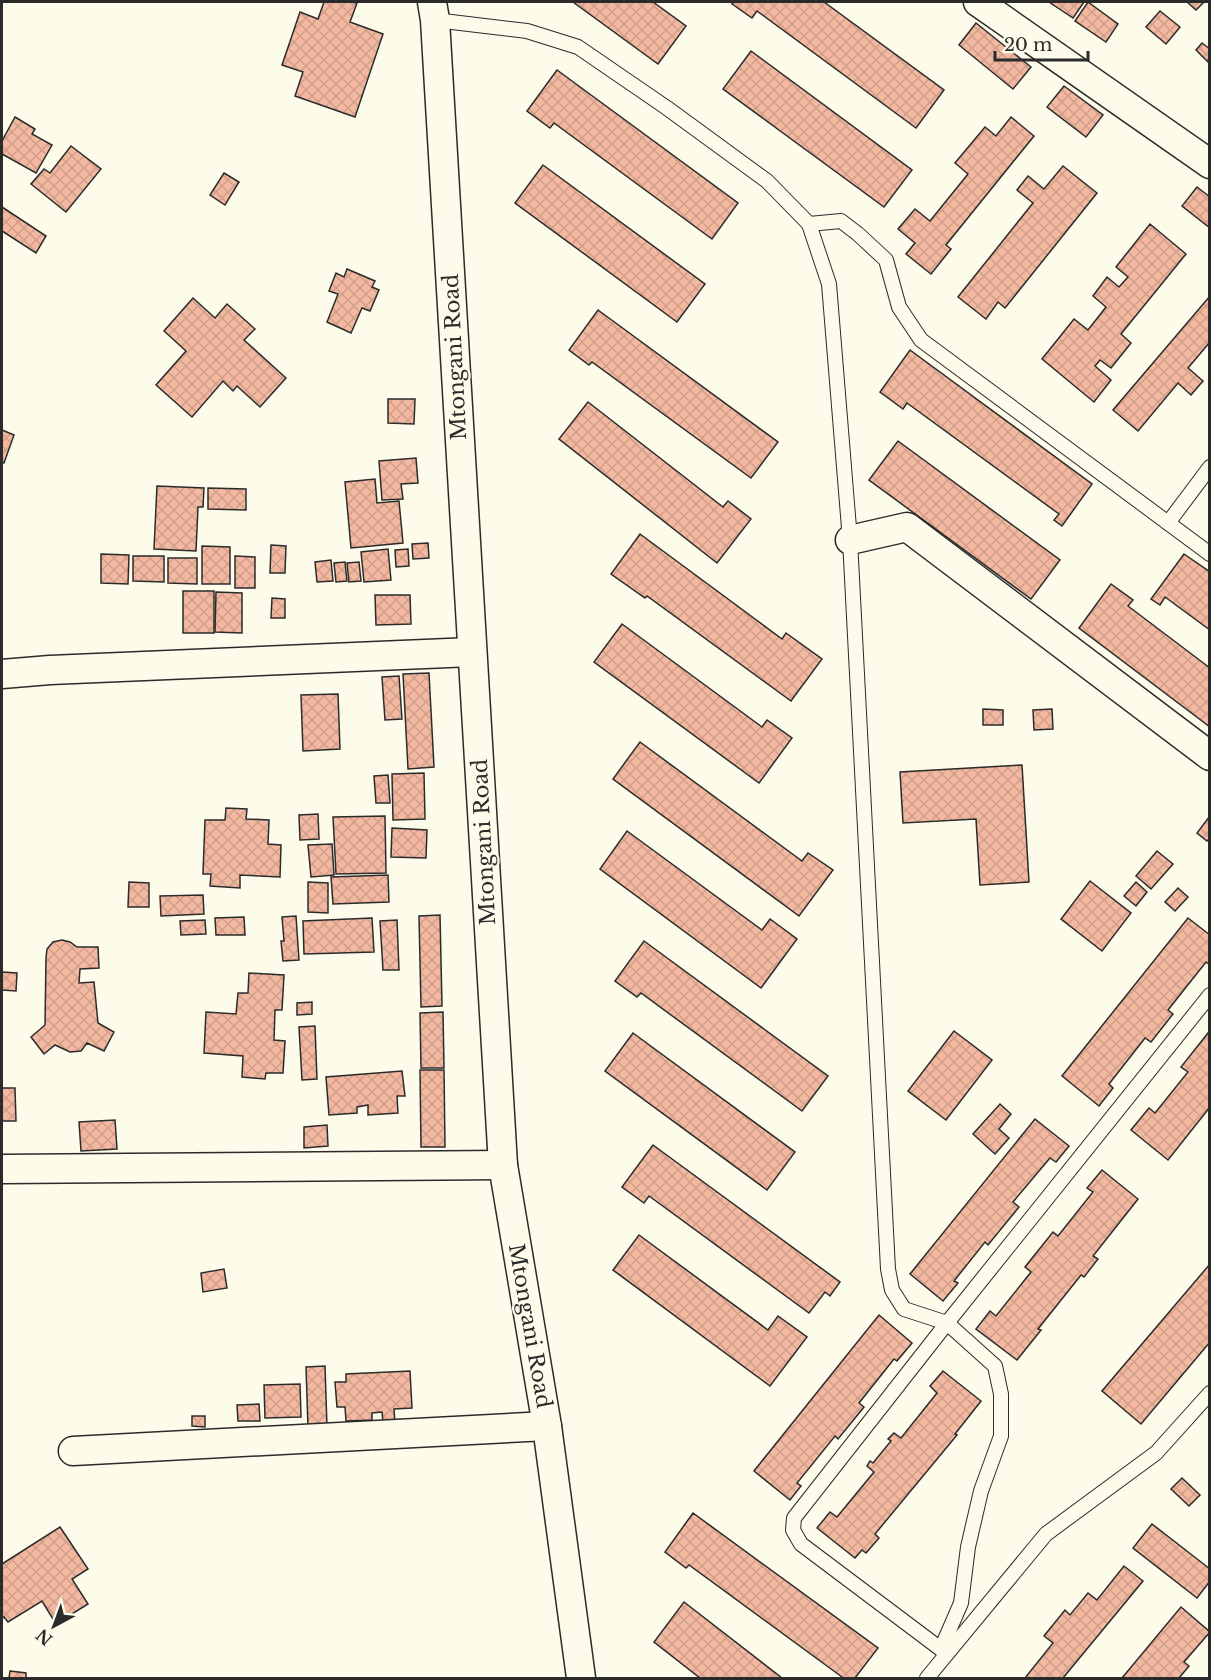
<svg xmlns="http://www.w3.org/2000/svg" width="1211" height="1680" font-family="'Libre Baskerville',serif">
  <defs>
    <pattern id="building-cross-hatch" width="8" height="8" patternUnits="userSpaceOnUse" patternTransform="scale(1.5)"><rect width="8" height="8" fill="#f2b8a0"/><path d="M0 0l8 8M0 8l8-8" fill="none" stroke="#d09e8a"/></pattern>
  </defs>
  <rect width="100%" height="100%" fill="#fdfbea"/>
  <g fill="url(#building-cross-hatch)" stroke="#2b2b2b" stroke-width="1.5">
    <polygon points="324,2 351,2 357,3 350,22 383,34 355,117 295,96 303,72 282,65 300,12 318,19"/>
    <polygon points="573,2 653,2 686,26 658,64"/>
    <polygon points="734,2 824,2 944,90 916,128 757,11 752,18 732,4"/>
    <polygon points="1049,2 1084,2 1073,18"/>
    <polygon points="1088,2 1118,24 1106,42 1075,21"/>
    <polygon points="1187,2 1204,2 1196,10"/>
    <polygon points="1160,11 1180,27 1166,44 1146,27"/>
    <polygon points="976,23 1031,67 1013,89 959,45"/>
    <polygon points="1202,43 1210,49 1208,62 1196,50"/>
    <polygon points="751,51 912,170 884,207 723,89"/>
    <polygon points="557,70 738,203 712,239 554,123 550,128 527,111"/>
    <polygon points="1064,86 1103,115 1086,137 1047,107"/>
    <polygon points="15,117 35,129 32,134 52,145 36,173 2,154 2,141"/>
    <polygon points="1011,117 1034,136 946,245 951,249 931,274 906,254 915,243 898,229 915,209 930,221 968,174 955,163 985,127 996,136"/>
    <polygon points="71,146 101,169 66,212 31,184 44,169 50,173"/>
    <polygon points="543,165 705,284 677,322 515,203"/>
    <polygon points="1063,166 1097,193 1005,308 998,302 986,319 958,297 1033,203 1017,190 1028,176 1044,189"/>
    <polygon points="224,173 239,182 225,205 210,195"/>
    <polygon points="1197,187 1210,197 1210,228 1182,206"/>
    <polygon points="2,207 46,236 36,253 2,231"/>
    <polygon points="1150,224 1186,254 1121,334 1131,343 1111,368 1100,360 1095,366 1111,380 1094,402 1042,359 1074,319 1088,330 1106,307 1093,296 1107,277 1119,287 1128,277 1116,267"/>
    <polygon points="347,269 375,281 372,287 379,290 370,311 362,308 351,333 327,322 338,294 329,291 336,273 344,277"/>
    <polygon points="1210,296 1210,342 1188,368 1203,381 1191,395 1178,383 1138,431 1113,410"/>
    <polygon points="193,298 215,318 227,304 255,329 244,340 286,378 260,407 237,386 233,391 223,381 192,417 156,385 186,351 164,331"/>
    <polygon points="598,310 778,442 751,478 592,362 589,365 569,350"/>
    <polygon points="910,350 1092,484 1062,526 1054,520 1059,514 907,403 903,409 880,392"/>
    <polygon points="388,399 415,399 414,424 388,423"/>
    <polygon points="588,402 723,507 728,501 751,519 717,563 559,439"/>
    <polygon points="2,430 14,435 4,463 2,462"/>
    <polygon points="898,441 1060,560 1031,599 869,480"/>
    <polygon points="416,458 418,483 401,484 403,499 382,500 379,461"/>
    <polygon points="375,479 377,503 399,501 403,543 351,548 345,482"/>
    <polygon points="157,486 204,488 203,507 198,507 196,551 154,549"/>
    <polygon points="208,488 246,489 246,510 208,509"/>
    <polygon points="640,534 782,639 786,633 822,659 791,701 647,596 645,598 611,574"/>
    <polygon points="428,543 429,558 413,559 412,544"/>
    <polygon points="271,545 286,546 285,573 270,573"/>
    <polygon points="202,546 230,547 230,584 202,584"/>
    <polygon points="388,549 391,580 364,582 361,552"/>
    <polygon points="408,549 409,566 396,567 395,550"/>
    <polygon points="101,554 129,555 128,584 101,583"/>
    <polygon points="1184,554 1210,572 1210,630 1165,597 1160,605 1151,599"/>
    <polygon points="133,556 164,556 164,582 133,581"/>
    <polygon points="235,556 255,557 255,588 235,588"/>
    <polygon points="168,558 197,558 197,584 168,583"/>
    <polygon points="331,560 333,581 317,582 315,562"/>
    <polygon points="345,562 347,581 336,582 334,563"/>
    <polygon points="359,562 361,581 349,582 347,563"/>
    <polygon points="1111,584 1133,600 1128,606 1210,668 1210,727 1079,628"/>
    <rect x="183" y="591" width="31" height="42"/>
    <polygon points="216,592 242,593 242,633 215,632"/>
    <polygon points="375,595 410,595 411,624 376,625"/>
    <polygon points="272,598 285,599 285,618 271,618"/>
    <polygon points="622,624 762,727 767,720 792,738 759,783 594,662"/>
    <polygon points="429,673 434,767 408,769 403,674"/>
    <polygon points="399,676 402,719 385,720 382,677"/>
    <polygon points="338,694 340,749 303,751 301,695"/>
    <polygon points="983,709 1003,710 1003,725 983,725"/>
    <polygon points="1052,709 1053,729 1034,730 1033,710"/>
    <polygon points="640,742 802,861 808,853 833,870 799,916 613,779"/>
    <polygon points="1022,765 1029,882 980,885 976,819 903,823 900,772"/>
    <polygon points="424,773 425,819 393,820 392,774"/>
    <polygon points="388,775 390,803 376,803 374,776"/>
    <polygon points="226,808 247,809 246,819 269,820 268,844 281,845 280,877 240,875 240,888 210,886 211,874 203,874 205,820 225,820"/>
    <polygon points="318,814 319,839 300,840 299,815"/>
    <polygon points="385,816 386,873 336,874 333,817"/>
    <polygon points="1209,817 1210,838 1207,841 1197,833"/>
    <polygon points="392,828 427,830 426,858 391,857"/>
    <polygon points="627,831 762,930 770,919 797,939 761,988 600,869"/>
    <polygon points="332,844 334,875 311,877 308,845"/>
    <polygon points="1157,851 1173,864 1151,889 1136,876"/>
    <polygon points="388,875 389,902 333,904 331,877"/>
    <polygon points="1090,881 1131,913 1102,951 1061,919"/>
    <polygon points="129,882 149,883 149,907 128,907"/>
    <polygon points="308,882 328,883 328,913 308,912"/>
    <polygon points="1136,882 1147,892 1136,906 1124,896"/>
    <polygon points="1178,888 1188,897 1175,911 1165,902"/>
    <polygon points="203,895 204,914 161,916 160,896"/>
    <polygon points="440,915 442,1006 421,1007 419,916"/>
    <polygon points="296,916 299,960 283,961 281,941 284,941 282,917"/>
    <polygon points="244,917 245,935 216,935 215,918"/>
    <polygon points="372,918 374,952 304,954 303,921"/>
    <polygon points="1188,918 1210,935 1210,965 1206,962 1168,1010 1173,1014 1151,1042 1145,1038 1109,1084 1113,1088 1099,1106 1062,1076"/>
    <polygon points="205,920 206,934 181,935 180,921"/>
    <polygon points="397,920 399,970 383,970 380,921"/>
    <polygon points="62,940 70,942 77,947 98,947 99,968 80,969 79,983 94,982 98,1023 114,1032 104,1051 87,1043 81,1051 70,1052 55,1045 44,1054 31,1037 45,1025 46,958 47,949 53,942"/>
    <polygon points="644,941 828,1076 802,1111 641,993 637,997 615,981"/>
    <polygon points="2,972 17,973 16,991 2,990"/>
    <polygon points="249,973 284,975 282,1010 275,1010 274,1040 285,1041 283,1073 266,1073 265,1079 242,1077 243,1056 204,1053 206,1012 236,1014 238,993 248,993"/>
    <polygon points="312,1002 312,1014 297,1015 297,1003"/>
    <polygon points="443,1012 444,1068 421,1068 420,1013"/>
    <polygon points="315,1026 317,1079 302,1080 299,1027"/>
    <polygon points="954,1031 992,1060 946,1120 908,1091"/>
    <polygon points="633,1033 795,1152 767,1190 605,1071"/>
    <polygon points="1208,1033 1210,1034 1210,1107 1168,1160 1131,1130 1149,1108 1155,1113 1188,1072 1181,1067"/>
    <polygon points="420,1070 444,1070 445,1147 421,1147"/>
    <polygon points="402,1071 405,1096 397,1096 398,1113 368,1115 368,1105 357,1107 357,1113 329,1115 326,1077"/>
    <polygon points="2,1088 15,1088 16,1121 2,1121"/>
    <polygon points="1000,1104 1011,1114 999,1129 1009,1138 995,1154 973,1134"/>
    <polygon points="1035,1119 1069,1146 1056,1162 1050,1158 1013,1202 1019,1207 988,1245 985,1242 954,1281 958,1283 943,1301 910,1274"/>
    <polygon points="115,1120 117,1149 81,1151 79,1122"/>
    <polygon points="327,1125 328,1146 304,1148 304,1127"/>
    <polygon points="653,1145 840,1282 830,1296 825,1292 809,1313 649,1196 644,1203 622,1187"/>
    <polygon points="1102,1170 1138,1199 1093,1256 1098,1259 1084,1277 1081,1275 1038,1329 1041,1330 1017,1360 976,1329 990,1311 996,1316 1031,1272 1025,1267 1053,1232 1058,1236 1093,1192 1087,1188"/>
    <polygon points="639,1235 768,1330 778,1316 807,1337 770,1386 613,1270"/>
    <polygon points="1210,1264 1210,1342 1141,1424 1102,1391"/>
    <polygon points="224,1269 227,1288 203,1292 201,1273"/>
    <polygon points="879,1315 912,1343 897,1361 894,1359 859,1403 864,1407 838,1439 835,1436 797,1483 801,1486 790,1500 754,1471"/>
    <polygon points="325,1366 327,1427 308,1427 306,1367"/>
    <polygon points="410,1371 412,1408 394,1409 395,1423 383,1423 382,1412 372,1413 372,1420 346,1421 345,1407 337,1407 335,1382 346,1382 346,1374"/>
    <polygon points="943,1371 981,1401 955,1434 957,1435 875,1534 879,1538 866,1553 862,1550 855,1558 817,1528 830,1512 837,1517 874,1472 867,1466 870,1461 873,1463 891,1441 888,1439 894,1433 901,1438 937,1393 930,1386"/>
    <polygon points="300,1384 301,1417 265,1418 264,1385"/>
    <polygon points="259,1404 260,1421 238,1421 237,1405"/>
    <polygon points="192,1416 205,1416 205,1427 192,1426"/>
    <polygon points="1182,1478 1200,1495 1189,1506 1171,1489"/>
    <polygon points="693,1513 878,1648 855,1678 841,1678 842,1677 689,1565 686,1568 665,1552"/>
    <polygon points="1152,1524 1210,1569 1210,1581 1197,1598 1133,1548"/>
    <polygon points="60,1527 88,1569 72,1579 88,1604 56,1624 42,1601 8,1622 4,1617 2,1618 2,1564"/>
    <polygon points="1124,1566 1143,1581 1063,1678 1025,1678 1053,1643 1044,1636 1065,1610 1070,1615 1088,1593 1097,1600"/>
    <polygon points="684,1602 782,1678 700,1678 654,1642"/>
    <polygon points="1181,1607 1210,1632 1184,1662 1189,1666 1179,1678 1122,1678"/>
    <polygon points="10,1671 26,1673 26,1678 9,1678"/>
  </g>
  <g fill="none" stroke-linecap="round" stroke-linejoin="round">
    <g stroke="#2b2b2b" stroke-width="16">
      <g id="service">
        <polyline points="435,20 527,31 578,47 667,108 767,181 809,224 829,284 850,540 888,1269 892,1290 904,1309 947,1323 995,1366 1001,1394 1001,1436 981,1491 968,1547 961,1603 941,1649"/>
        <polyline points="809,224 841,221 858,234 886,260 899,307 921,340 1210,554"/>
        <polyline points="1168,523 1210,467"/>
        <polyline points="946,1653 801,1544 793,1530 794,1518 947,1323 1210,995"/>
        <polyline points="927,1678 1046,1534 1156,1453 1210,1393"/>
      </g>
    </g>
    <g stroke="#2b2b2b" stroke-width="31">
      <g id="minor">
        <polyline points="432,2 435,20 503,1165 547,1426 581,1678"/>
        <polyline points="978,2 1210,164"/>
        <polyline points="850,540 907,527 1210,756"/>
        <polyline points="2,674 50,670 472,652"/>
        <polyline points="2,1169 503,1165"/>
        <polyline points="73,1451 547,1426"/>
      </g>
    </g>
    <use href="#service" stroke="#fdfbea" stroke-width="14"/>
    <use href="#minor" stroke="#fdfbea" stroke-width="28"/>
  </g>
  <g text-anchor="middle" stroke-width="4.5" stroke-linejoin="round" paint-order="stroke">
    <g font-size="21" fill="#2b2b2b" stroke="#fdfbea">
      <text transform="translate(455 357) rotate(-93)" y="7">Mtongani Road</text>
      <text transform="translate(484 842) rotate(-93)" y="7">Mtongani Road</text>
      <text transform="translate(530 1326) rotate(80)" y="7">Mtongani Road</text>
    </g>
  </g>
  <rect width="1211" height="1680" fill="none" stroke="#2b2b2b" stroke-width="6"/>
  <g transform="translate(54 1626) rotate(221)" stroke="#fdfbea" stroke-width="4.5" paint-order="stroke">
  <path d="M0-4.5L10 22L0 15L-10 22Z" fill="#2b2b2b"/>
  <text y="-9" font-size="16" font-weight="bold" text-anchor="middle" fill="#2b2b2b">N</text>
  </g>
  <path d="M995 51v9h93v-9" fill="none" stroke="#2b2b2b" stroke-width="3"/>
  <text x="1004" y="51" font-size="18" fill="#2b2b2b" stroke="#fdfbea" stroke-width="4.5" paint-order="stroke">20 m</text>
</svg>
